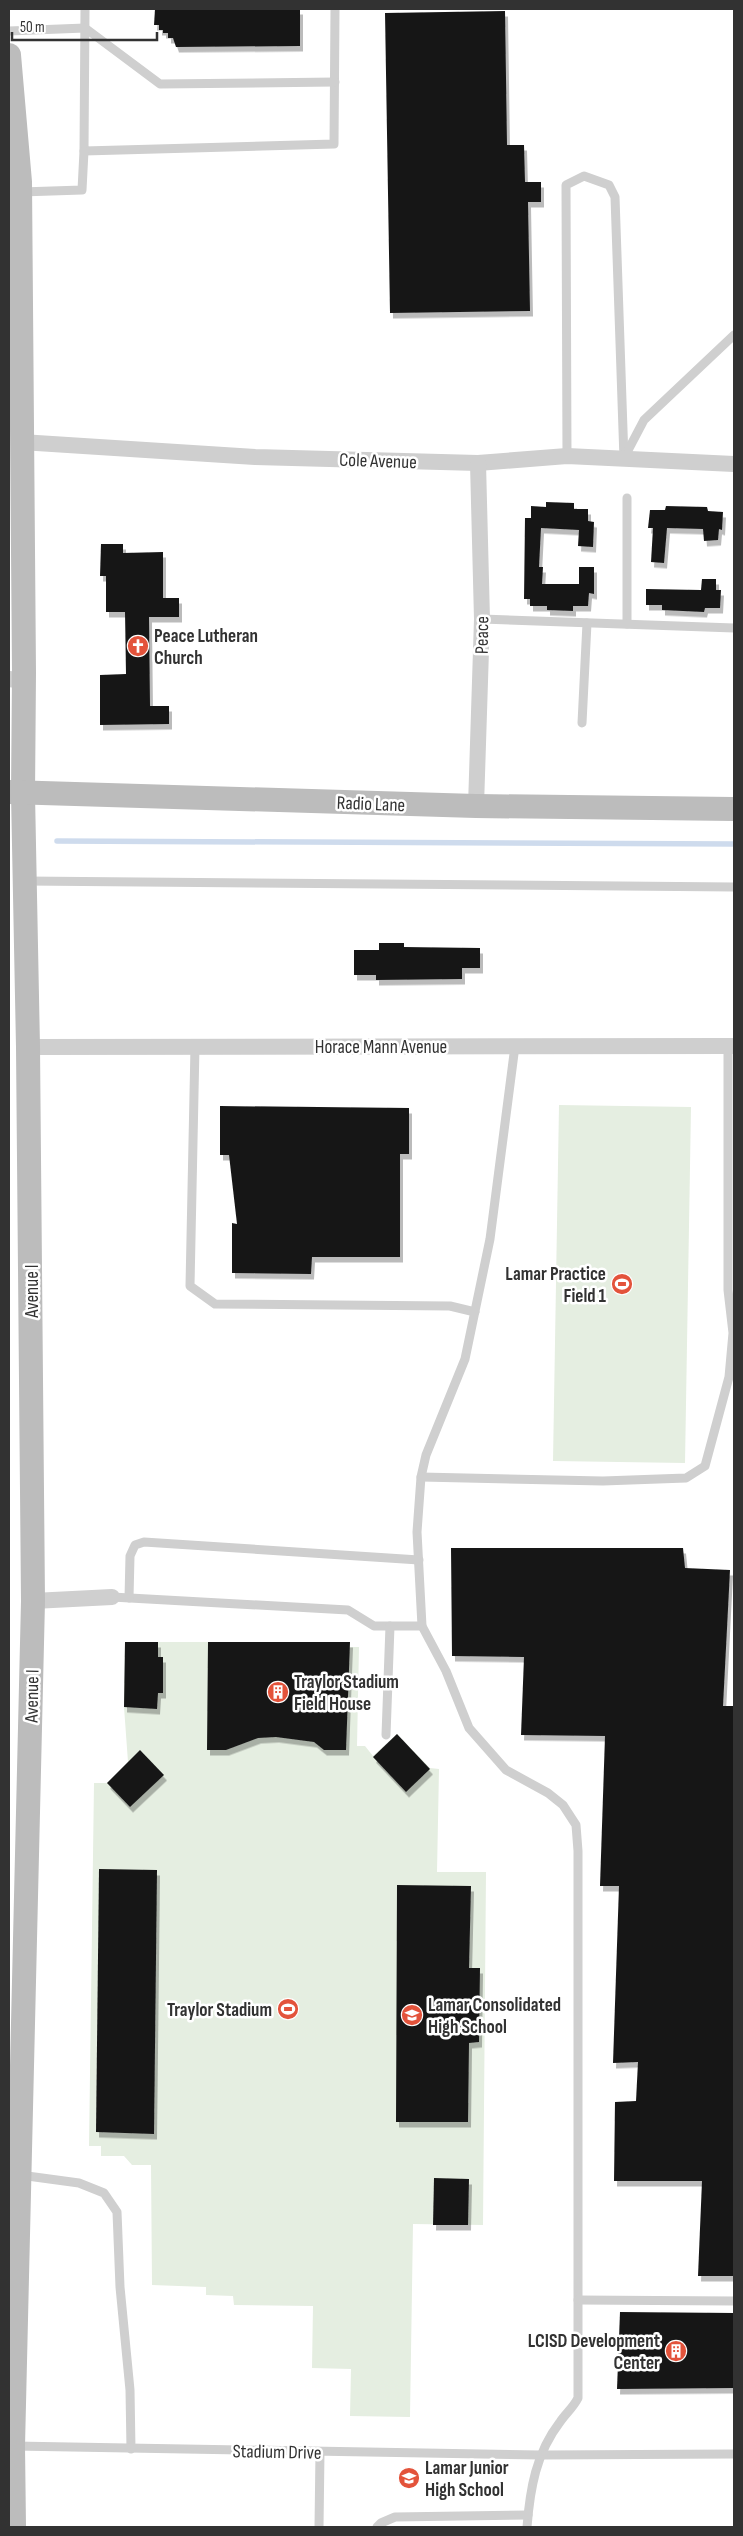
<svg xmlns="http://www.w3.org/2000/svg" width="743" height="2536" font-family="'Sofia Sans Condensed',sans-serif">
  <defs>
    <filter id="shadow"><feDropShadow dx="3" dy="5.5" stdDeviation="0" flood-color="#0004"/></filter>
  </defs>
  <rect width="100%" height="100%" fill="#fff"/>
  <g fill="#e5eee1">
    <polygon points="559,1105 691,1107 685,1463 553,1461"/>
    <polygon points="125,1642 350,1642 350,1647 359,1647 357,1746 365,1746 373,1756 397,1734 430,1768 439,1769 437,1872 486,1872 483,2225 413,2224 410,2417 350,2416 351,2369 312,2368 313,2306 234,2305 233,2296 206,2295 206,2287 152,2285 151,2165 132,2165 124,2156 101,2156 101,2146 89,2146 94,1783 107,1783 128,1762 124,1707"/>
  </g>
  <g fill="none" stroke-linecap="round" stroke-linejoin="round">
    <polyline stroke="#cedbed" stroke-width="5.5" points="57,841 734,844"/>
  </g>
  <g fill="#191919" filter="url(#shadow)">
    <polygon points="155,9 300,9 300,46 176,47 173,38 168,38 168,33 163,33 163,30 159,30 159,25 154,25"/>
    <polygon points="505,11 507,145 524,145 525,182 541,182 541,202 528,202 530,311 390,313 385,13"/>
    <polygon points="546,502 574,503 574,509 588,509 588,521 594,522 593,547 578,546 579,530 541,528 539,567 543,567 542,584 579,584 579,567 594,567 594,594 589,593 588,606 573,606 573,611 547,610 547,606 530,606 530,599 524,599 525,518 531,518 531,506 546,507"/>
    <polygon points="666,506 707,507 708,511 723,512 722,530 719,529 718,540 704,541 703,529 667,528 664,563 651,562 653,528 648,528 650,510 665,510"/>
    <polygon points="101,544 123,544 123,553 163,552 163,598 179,598 179,617 149,617 150,706 169,706 169,724 100,725 100,675 126,674 125,612 106,612 106,576 100,576"/>
    <polygon points="702,579 716,579 716,590 721,590 720,608 705,608 704,612 662,610 662,605 646,605 646,589 701,590"/>
    <polygon points="379,943 404,943 404,947 480,948 480,968 462,968 462,979 376,980 376,975 354,975 354,950 379,950"/>
    <polygon points="220,1106 409,1108 409,1154 400,1154 400,1257 312,1257 311,1274 232,1273 232,1223 237,1224 229,1155 220,1155"/>
    <polygon points="451,1548 683,1548 685,1568 730,1570 723,1706 734,1706 734,2276 698,2276 702,2181 614,2181 615,2102 636,2101 638,2062 613,2063 619,1886 600,1886 605,1736 521,1735 524,1657 452,1656"/>
    <polygon points="125,1642 158,1642 158,1657 163,1657 163,1693 158,1693 157,1709 124,1707"/>
    <polygon points="208,1642 350,1642 346,1750 324,1750 314,1742 276,1737 258,1738 226,1750 207,1750"/>
    <polygon points="397,1734 430,1769 406,1792 373,1757"/>
    <polygon points="140,1750 164,1775 130,1807 107,1783"/>
    <polygon points="99,1869 157,1870 154,2134 96,2132"/>
    <polygon points="397,1885 471,1886 469,1968 480,1968 479,2042 469,2043 468,2122 396,2122"/>
    <polygon points="434,2178 469,2179 468,2225 433,2225"/>
    <polygon points="620,2312 734,2313 734,2388 617,2389"/>
  </g>
  <g fill="none" stroke-linecap="round" stroke-linejoin="round">
    <g stroke="#cfcfcf" stroke-width="9">
      <polyline points="85,9 84,151 334,144 335,9"/>
      <polyline points="9,31 85,28 160,84 335,82"/>
      <polyline points="21,192 82,190 84,151"/>
      <polyline points="567,456 566,185 584,176 609,185 615,197 624,459"/>
      <polyline points="624,458 644,420 734,335"/>
      <polyline points="627,498 627,624"/>
      <polyline points="482,619 734,628"/>
      <polyline points="582,723 587,623"/>
      <polyline points="25,881 734,887"/>
      <polyline points="195,1046 190,1286 215,1304 450,1306 475,1312"/>
      <path d="M 515,1046 L 490,1239 L 465,1359 L 426,1455 L 421,1477 L 417,1532 L 422,1626 L 446,1671 L 469,1728 L 506,1770 L 548,1793 L 563,1805 L 576,1825 L 578,1851 L 578,2398 C 573,2408 566,2413 560,2422 C 536,2453 530,2489 527,2527"/>
      <polyline points="421,1477 603,1481 686,1478 705,1466 729,1377 733,1333 728,1290 728,1046"/>
      <polyline points="112,1597 348,1610 374,1626 422,1626"/>
      <polyline points="129,1598 130,1556 135,1545 144,1542 419,1560"/>
      <polyline points="386,1735 390,1626"/>
      <polyline points="20,2175 79,2183 104,2193 117,2212 120,2287 130,2390 131,2449"/>
      <polyline points="578,2300 734,2301"/>
      <polyline points="14,2446 541,2455 734,2454"/>
      <polyline points="319,2527 320,2452"/>
      <polyline points="377,2527 381,2523 395,2517 528,2515"/>
    </g>
    <g stroke="#cfcfcf" stroke-width="16">
      <polyline points="21,442 255,457 478,463 567,456 734,464"/>
      <polyline points="9,679 24,681"/>
      <polyline points="476,806 482,619 478,463"/>
      <polyline points="28,1047 734,1046"/>
      <polyline points="33,1601 112,1597"/>
    </g>
    <g stroke="#bcbcbc" stroke-width="24">
      <polyline points="9,55 20,182 24,673 23,794 28,1047 33,1601 13,2446 14,2527"/>
      <polyline points="9,792 476,806 734,809"/>
    </g>
  </g>
  <defs>
    <g id="church-disc" transform="scale(1.125)"><circle r="9.5" fill="#e3533b" stroke="#fff"/><path d="M-1.2-6h2.4v3.5h3.3v2.4h-3.3V6h-2.4V-.1h-3.3v-2.4h3.3Z" fill="#fff"/></g>
    <g id="stadium-disc" transform="scale(1.125)"><circle r="9.5" fill="#e3533b" stroke="#fff"/><path d="M0-5a6.5 5 0 1 0 0 10a6.5 5 0 1 0 0-10ZM-3.5-1.8h7v3.6h-7Z" fill="#fff"/></g>
    <g id="building-disc" transform="scale(1.125)"><circle r="9.5" fill="#e3533b" stroke="#fff"/><path d="M-4-6H4V6H1V3H-1V6H-4ZM-2.5-4.3h1.7v1.8h-1.7ZM.8-4.3h1.7v1.8H.8ZM-2.5-1h1.7V.8h-1.7ZM.8-1h1.7V.8H.8Z" fill="#fff"/></g>
    <g id="school-disc" transform="scale(1.125)"><circle r="9.5" fill="#e3533b" stroke="#fff"/><path d="M0-5L7-2L0 1L-7-2ZM-4 1L0 2.5L4 1V4Q0 6-4 4Z" fill="#fff"/></g>
  </defs>
  <g fill-rule="evenodd">
    <use href="#church-disc" x="138" y="646"/>
    <use href="#stadium-disc" x="622" y="1284"/>
    <use href="#building-disc" x="278" y="1692"/>
    <use href="#stadium-disc" x="288" y="2009"/>
    <use href="#school-disc" x="412" y="2015"/>
    <use href="#building-disc" x="676" y="2351"/>
    <use href="#school-disc" x="409" y="2478"/>
  </g>
  <g text-anchor="middle" stroke-width="5" stroke-linejoin="round" paint-order="stroke">
    <g font-size="19" fill="#323232" stroke="#fff">
      <text transform="translate(378 460) rotate(2)" y="7">Cole Avenue</text>
      <text transform="translate(481 635) rotate(-89)" y="7">Peace</text>
      <text transform="translate(371 803) rotate(2)" y="7">Radio Lane</text>
      <text x="381" y="1053">Horace Mann Avenue</text>
      <text transform="translate(31 1291) rotate(-90)" y="7">Avenue I</text>
      <text transform="translate(31 1696) rotate(-89)" y="7">Avenue I</text>
      <text transform="translate(277 2451) rotate(1)" y="7">Stadium Drive</text>
    </g>
    <g font-size="19" font-weight="bold" fill="#323232" stroke="#fff" text-anchor="start">
      <text x="154" y="642">Peace Lutheran<tspan x="154" dy="22">Church</tspan></text>
      <text x="606" y="1280" text-anchor="end">Lamar Practice<tspan x="606" dy="22">Field 1</tspan></text>
      <text x="294" y="1688">Traylor Stadium<tspan x="294" dy="22">Field House</tspan></text>
      <text x="428" y="2011">Lamar Consolidated<tspan x="428" dy="22">High School</tspan></text>
      <text x="272" y="2016" text-anchor="end">Traylor Stadium</text>
      <text x="660" y="2347" text-anchor="end">LCISD Development<tspan x="660" dy="22">Center</tspan></text>
      <text x="425" y="2474">Lamar Junior<tspan x="425" dy="22">High School</tspan></text>
    </g>
  </g>
  <rect width="743" height="2536" fill="none" stroke="#323232" stroke-width="20"/>
  <path d="M12 32v8h145v-8" fill="none" stroke="#323232" stroke-width="2.5"/>
  <text x="20" y="32" font-size="15" fill="#323232" stroke="#ffffff" stroke-width="4" paint-order="stroke">50 m</text>
</svg>
